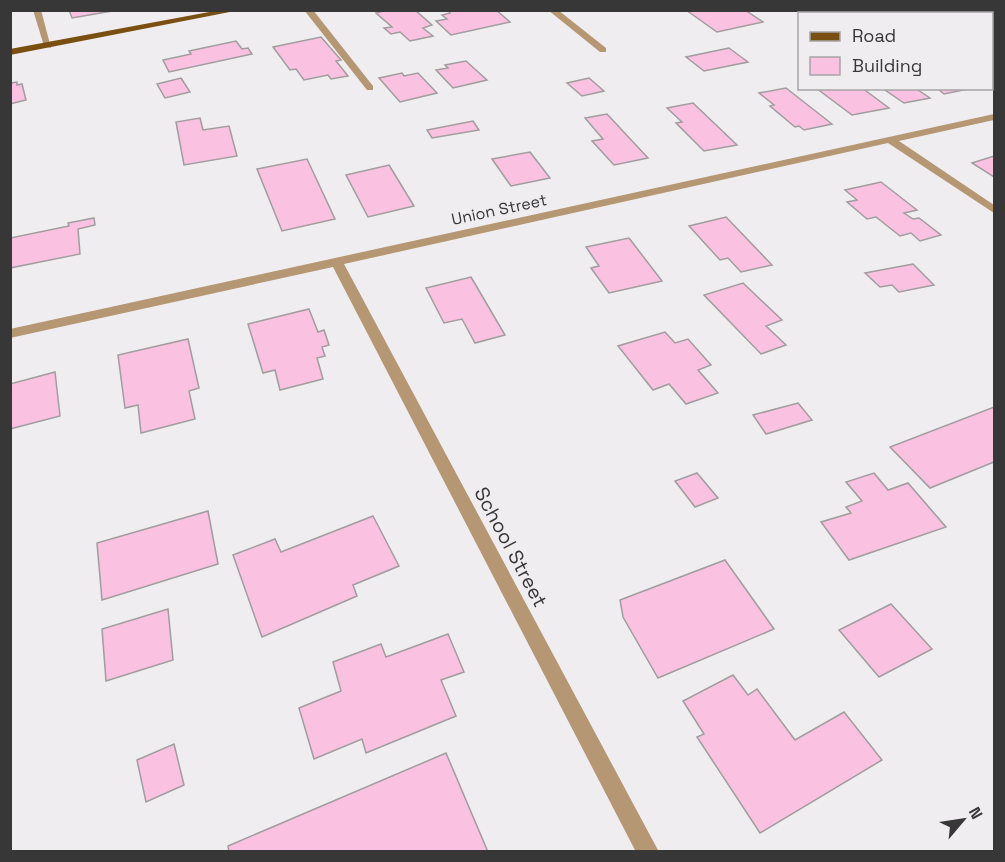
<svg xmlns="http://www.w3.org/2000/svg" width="1005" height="862" font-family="'Space Grotesk',sans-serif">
  <rect width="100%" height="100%" fill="#f0edf0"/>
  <g fill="#fac1e1" stroke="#a09d9e" stroke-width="1.5">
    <polygon points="69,10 112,10 112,11 72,18"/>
    <polygon points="387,10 415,10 432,25 423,28 433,36 410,41 400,32 391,34 384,28 392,27 376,13"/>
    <polygon points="448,10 496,10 510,22 451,35 436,21 447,19 442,15 450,13"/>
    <polygon points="686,10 745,10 763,22 717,32"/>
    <polygon points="959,10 967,13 993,10 994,26 992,26 992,14 942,13"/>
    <polygon points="321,37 341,60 336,61 348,76 331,79 328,75 304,80 296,69 290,70 273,47"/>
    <polygon points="236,41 242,49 248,48 252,54 169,72 163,60 191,54 189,51"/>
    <polygon points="729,48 748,62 704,71 686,57"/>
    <polygon points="466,61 487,80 453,88 436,70 448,68 445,65"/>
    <polygon points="402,73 404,76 418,73 437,93 400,102 379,78"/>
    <polygon points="181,78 190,92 165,98 157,84"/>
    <polygon points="589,78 604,91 582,96 567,83"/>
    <polygon points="17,82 17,85 22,84 26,100 10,104 10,83"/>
    <polygon points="786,88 832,124 804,130 799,126 795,127 770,106 774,105 759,93"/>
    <polygon points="816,88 862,88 889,108 852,115"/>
    <polygon points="882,88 915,88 930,98 904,103"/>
    <polygon points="937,88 973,88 944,94"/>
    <polygon points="693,103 737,145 704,151 676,123 682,122 667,108"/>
    <polygon points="607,114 648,158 614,165 592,141 603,139 585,118"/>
    <polygon points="200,118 203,130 229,126 237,156 184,165 176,122"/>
    <polygon points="473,121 479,130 432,138 427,130"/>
    <polygon points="530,152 550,178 511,186 492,159"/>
    <polygon points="994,156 994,177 972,163"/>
    <polygon points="307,159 335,219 282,231 257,169"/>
    <polygon points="389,165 414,206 368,217 346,175"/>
    <polygon points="881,182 917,210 904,213 913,219 919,218 941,235 920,241 911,233 900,236 876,217 867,219 847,202 857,200 845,190"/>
    <polygon points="726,217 772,265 741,272 728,258 720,260 689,226"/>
    <polygon points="94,218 95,225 78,229 80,254 10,268 10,238 69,226 68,223"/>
    <polygon points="629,238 662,281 609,293 591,268 599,266 586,247"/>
    <polygon points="913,264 934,285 899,292 892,285 880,287 865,273"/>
    <polygon points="471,277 505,335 475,343 462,319 444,323 426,288"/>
    <polygon points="743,283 782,320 766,326 786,345 761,354 704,295"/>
    <polygon points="309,309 318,332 324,330 329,345 322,347 325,356 317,358 323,379 280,390 275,370 263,373 248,324"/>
    <polygon points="665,332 675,343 688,339 711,365 698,370 718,393 686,404 669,384 653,390 618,346"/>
    <polygon points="188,339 199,388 189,391 195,419 141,433 138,405 125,408 118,355"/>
    <polygon points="55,372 60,416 10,429 10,384"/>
    <polygon points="798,403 812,420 766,434 753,415"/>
    <polygon points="994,407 994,462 930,488 890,447"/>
    <polygon points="697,473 718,498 695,507 675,481"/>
    <polygon points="874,473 888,490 908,483 946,527 849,560 821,522 851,513 846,507 862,501 846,482"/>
    <polygon points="208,511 218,564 102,600 97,543"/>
    <polygon points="373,516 399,566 353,585 357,596 262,637 233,555 275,539 281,552"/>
    <polygon points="725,560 774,629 658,678 623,617 620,600"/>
    <polygon points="891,604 932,649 879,677 839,630"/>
    <polygon points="168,609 173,660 106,681 102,629"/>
    <polygon points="448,634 464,672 441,680 456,716 366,753 362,739 314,759 299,708 341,691 333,662 381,644 386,657"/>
    <polygon points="733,675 748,695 757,689 795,740 844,712 882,760 760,833 697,737 704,734 683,701"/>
    <polygon points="174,744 184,785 146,802 137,760"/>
    <polygon points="446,753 488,852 229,852 228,846"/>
  </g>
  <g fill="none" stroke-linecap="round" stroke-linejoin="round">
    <g fill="#b59773" fill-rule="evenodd">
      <polygon points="33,10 41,10 51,48 44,46"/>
      <polygon points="304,10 313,10 373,86 373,90 367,90"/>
      <polygon points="548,10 558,10 606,48 606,52 600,52"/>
      <polygon points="994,114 994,120 899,141 994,205 994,213 888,143 344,264 659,852 636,852 333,267 10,338 10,329"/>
    </g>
    <polygon fill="#7a5012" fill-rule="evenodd" points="220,10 240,10 10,55 10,49"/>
  </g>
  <g text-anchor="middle" stroke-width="6" stroke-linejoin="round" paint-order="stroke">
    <g font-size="16" fill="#373738" stroke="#f0edf0">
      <text transform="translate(499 209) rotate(-12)" y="6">Union Street</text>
    </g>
    <g font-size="20" fill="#373738" stroke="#f0edf0">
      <text transform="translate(511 547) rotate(62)" y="7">School Street</text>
    </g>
  </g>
  <rect width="1005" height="862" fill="none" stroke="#373738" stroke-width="24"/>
  <rect x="798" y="12" width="195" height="78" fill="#f0edf0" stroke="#a6a4a6" stroke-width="1.5"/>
  <rect x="810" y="32" width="30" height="9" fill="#7a5012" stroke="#a6a4a6" stroke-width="1.5"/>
  <text x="852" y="42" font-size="18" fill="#373738">Road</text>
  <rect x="810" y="57" width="30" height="18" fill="#fac1e1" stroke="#a6a4a6" stroke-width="1.5"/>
  <text x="852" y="72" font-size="18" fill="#373738">Building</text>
  <g transform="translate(963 820) rotate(61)" stroke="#f0edf0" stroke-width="4.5" paint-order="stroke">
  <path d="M0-4.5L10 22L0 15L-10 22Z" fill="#373738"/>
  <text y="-9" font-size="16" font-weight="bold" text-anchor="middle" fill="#373738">N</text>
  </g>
</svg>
